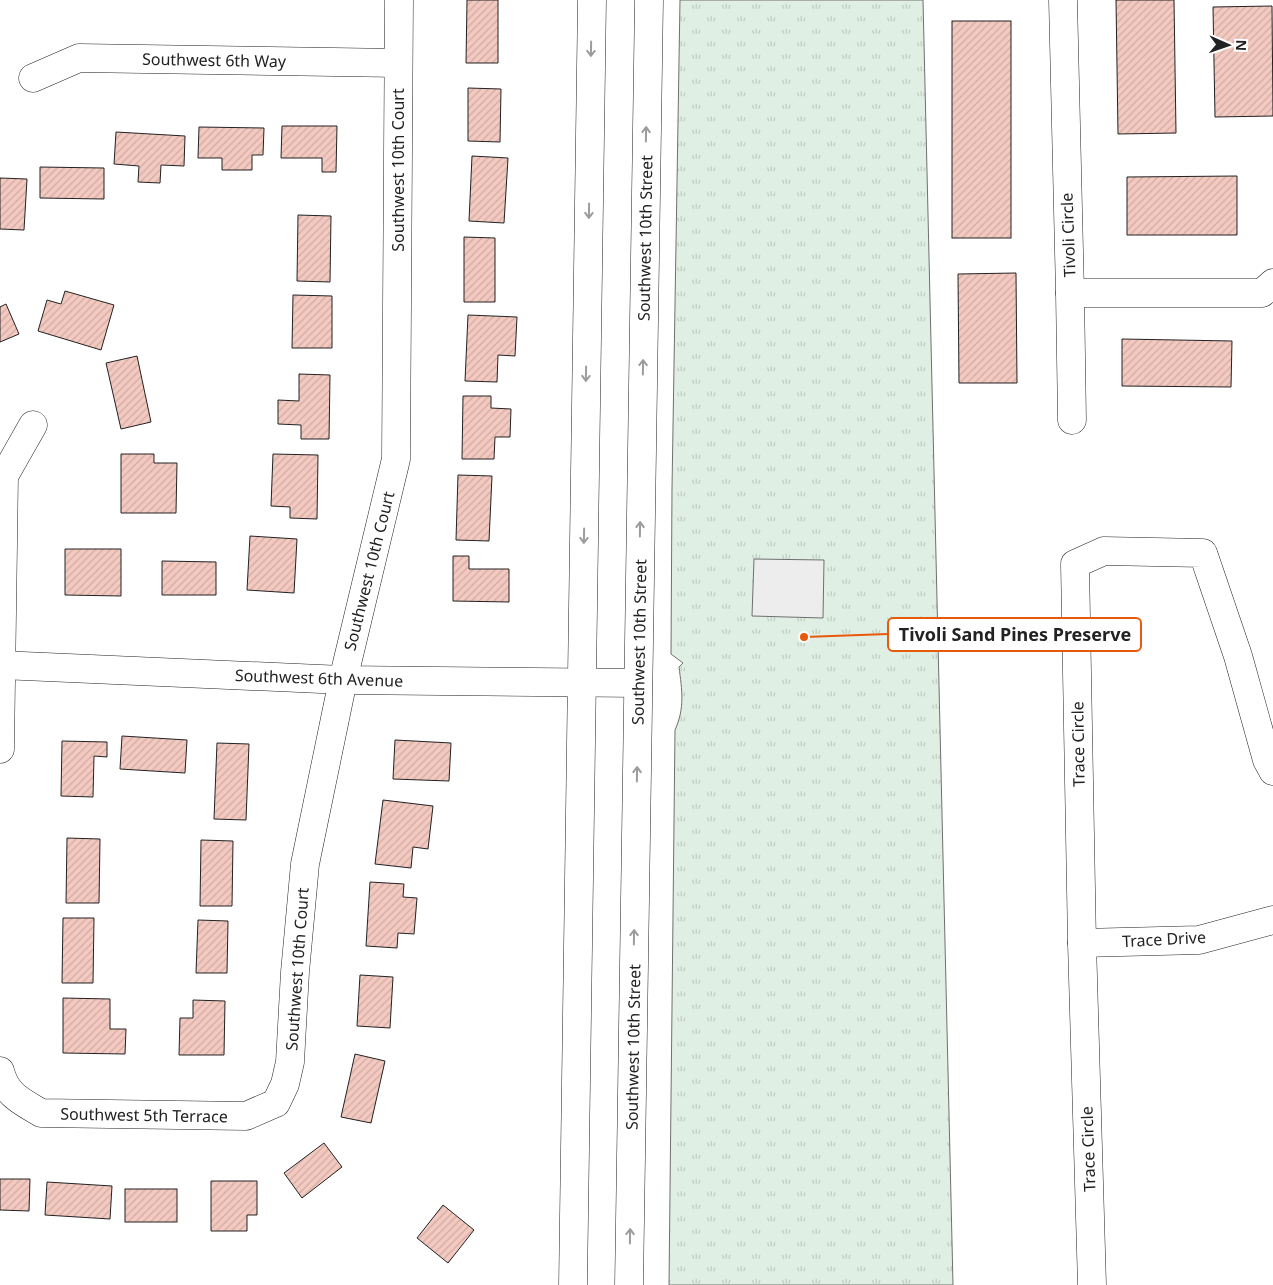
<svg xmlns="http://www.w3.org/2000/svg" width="1273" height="1285" font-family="'Noto Sans',sans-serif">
  <defs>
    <pattern id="park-tufts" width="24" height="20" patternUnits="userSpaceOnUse" patternTransform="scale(1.25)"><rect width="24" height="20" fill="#e0efe3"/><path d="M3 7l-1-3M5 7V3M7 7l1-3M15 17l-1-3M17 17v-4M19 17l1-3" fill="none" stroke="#c0cdc2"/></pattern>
    <pattern id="building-hatch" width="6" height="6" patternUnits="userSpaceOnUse" patternTransform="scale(1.25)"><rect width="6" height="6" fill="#f3c9c0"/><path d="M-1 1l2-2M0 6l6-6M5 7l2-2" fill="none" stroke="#d0aca5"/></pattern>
  </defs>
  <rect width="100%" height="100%" fill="#fff"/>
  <path fill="url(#park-tufts)" stroke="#6f6f6f" d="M 680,0 L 923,0 L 953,1285 L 669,1285 L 675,730 C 685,708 682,690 679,667 L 683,663 L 671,654 L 672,488 Z"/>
  <polygon fill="#ededed" stroke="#6f6f6f" points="754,559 824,560 823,618 752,616"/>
  <g fill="url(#building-hatch)" stroke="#222">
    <polygon points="467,0 498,0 498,63 466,63"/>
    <polygon points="1116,0 1174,0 1176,133 1118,134"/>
    <polygon points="1272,6 1273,116 1215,117 1213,7"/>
    <rect x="952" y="21" width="59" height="217"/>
    <polygon points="468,88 501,89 500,142 468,141"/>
    <polygon points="282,126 337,126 336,172 322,172 322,158 281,158"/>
    <polygon points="199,127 264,128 263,155 252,155 252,170 222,170 222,158 198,158"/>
    <polygon points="116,132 185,136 184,166 161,165 160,183 138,182 139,166 114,164"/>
    <polygon points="472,156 508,158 504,223 469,221"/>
    <polygon points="40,167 104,168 104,199 40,198"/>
    <polygon points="1237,176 1237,235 1127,235 1127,177"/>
    <polygon points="0,178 27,179 24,230 0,229"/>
    <polygon points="298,215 331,216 330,282 297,281"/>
    <polygon points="464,237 495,238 495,302 464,302"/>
    <polygon points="1016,273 1017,383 959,383 958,274"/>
    <polygon points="65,291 114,305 101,350 38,331 47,300 61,304"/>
    <polygon points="293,295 332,296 332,348 292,348"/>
    <polygon points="6,304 19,334 0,342 0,307"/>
    <polygon points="468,315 517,317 515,356 498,355 497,382 465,381"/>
    <polygon points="1122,339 1232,341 1231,387 1122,386"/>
    <polygon points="137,356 151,422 121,429 106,363"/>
    <polygon points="299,374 330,375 329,439 301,439 301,425 278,424 278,400 299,401"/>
    <polygon points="463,396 491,396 491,408 511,409 510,437 495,437 494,459 462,459"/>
    <polygon points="121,454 154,454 154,463 177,463 176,513 121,513"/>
    <polygon points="273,454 318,455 317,519 290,518 290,507 271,506"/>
    <polygon points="458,475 492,476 489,541 456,540"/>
    <polygon points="250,536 297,539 294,593 247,590"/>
    <polygon points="65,549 121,549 121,596 65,595"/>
    <polygon points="453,556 469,556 469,569 509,569 509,602 453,601"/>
    <polygon points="162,561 216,562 216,595 162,595"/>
    <polygon points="122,736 187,740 185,773 120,769"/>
    <polygon points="395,740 451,743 449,781 393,779"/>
    <polygon points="62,741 107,742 107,757 94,756 93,797 61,796"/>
    <polygon points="217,743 249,744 246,820 214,819"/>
    <polygon points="383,800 433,806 428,849 413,847 411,868 375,864"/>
    <polygon points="67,838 100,839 99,903 66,903"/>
    <polygon points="201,840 233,841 232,906 200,906"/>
    <polygon points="370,882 404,884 403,897 417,898 414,934 398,933 397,948 366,946"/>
    <polygon points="63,918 94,918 93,983 62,983"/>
    <polygon points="198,920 228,921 227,973 196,973"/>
    <polygon points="360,975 393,977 390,1028 357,1026"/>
    <polygon points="63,998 110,999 110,1029 126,1029 125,1054 63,1053"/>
    <polygon points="193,1000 225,1001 224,1055 179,1055 180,1018 193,1018"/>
    <polygon points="355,1054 385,1061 371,1123 341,1117"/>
    <polygon points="324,1143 342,1167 302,1198 284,1173"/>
    <polygon points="0,1179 30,1179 29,1211 0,1210"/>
    <polygon points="211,1181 257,1181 257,1215 247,1215 247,1231 211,1231"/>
    <polygon points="47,1182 112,1186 110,1219 45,1215"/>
    <rect x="125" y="1189" width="52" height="33"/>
    <polygon points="443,1205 474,1230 448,1263 417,1238"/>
  </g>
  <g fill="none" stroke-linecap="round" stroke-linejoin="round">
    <g stroke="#222" stroke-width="29">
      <g id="minor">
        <polyline points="1063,0 1070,293 1262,293 1273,283"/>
        <polyline points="33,78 79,58 398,63"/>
        <polyline points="1070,293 1072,420"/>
        <polyline points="0,665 343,680 638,683"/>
        <polyline points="0,749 4,476 33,425"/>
        <polyline points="1082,943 1199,940 1273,920"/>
        <path d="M 0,1071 C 6,1095 21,1101 41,1113 L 246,1116 L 276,1103 L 285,1084 L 290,1062 L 295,972 L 305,864 L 343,680 L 396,459 L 399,0"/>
        <polyline points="1092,1285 1082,943 1075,564 1104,551 1203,553 1238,656 1267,760 1273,771"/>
      </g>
    </g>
    <g stroke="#222" stroke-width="29">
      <g id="major">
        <polyline points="573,1285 592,0"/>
        <polyline points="629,1285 649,0"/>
      </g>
    </g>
    <use href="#minor" stroke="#fff" stroke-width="28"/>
    <use href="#major" stroke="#fff" stroke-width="28"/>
  </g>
  <defs><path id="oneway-shaft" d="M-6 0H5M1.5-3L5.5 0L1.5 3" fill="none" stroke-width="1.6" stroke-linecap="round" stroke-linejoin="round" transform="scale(1.25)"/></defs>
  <g stroke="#9c9c9c">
    <use href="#oneway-shaft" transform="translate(591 49) rotate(91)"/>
    <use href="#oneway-shaft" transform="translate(646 134) rotate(-89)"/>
    <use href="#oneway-shaft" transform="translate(589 211) rotate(91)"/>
    <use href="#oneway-shaft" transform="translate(643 367) rotate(-89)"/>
    <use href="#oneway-shaft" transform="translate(586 374) rotate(91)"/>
    <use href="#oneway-shaft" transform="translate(640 529) rotate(-89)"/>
    <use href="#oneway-shaft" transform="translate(584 536) rotate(91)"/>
    <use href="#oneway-shaft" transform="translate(637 774) rotate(-89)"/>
    <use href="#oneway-shaft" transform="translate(634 937) rotate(-89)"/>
    <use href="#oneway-shaft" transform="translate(630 1236) rotate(-89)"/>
  </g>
  <g text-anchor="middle" stroke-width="4" stroke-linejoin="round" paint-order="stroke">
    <g font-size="16" fill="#222" stroke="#fff">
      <text transform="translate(214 60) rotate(1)" y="6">Southwest 6th Way</text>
      <text transform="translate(398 170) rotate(-90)" y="6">Southwest 10th Court</text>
      <text transform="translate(1068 235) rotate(-92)" y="6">Tivoli Circle</text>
      <text transform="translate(645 238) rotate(-89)" y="6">Southwest 10th Street</text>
      <text transform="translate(369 571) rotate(-76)" y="6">Southwest 10th Court</text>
      <text transform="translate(639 642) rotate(-89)" y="6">Southwest 10th Street</text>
      <text transform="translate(319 678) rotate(2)" y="6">Southwest 6th Avenue</text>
      <text transform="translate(1078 744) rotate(-91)" y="6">Trace Circle</text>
      <text transform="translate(1164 939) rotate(-3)" y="6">Trace Drive</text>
      <text transform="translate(297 969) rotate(-86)" y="6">Southwest 10th Court</text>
      <text transform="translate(633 1047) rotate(-89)" y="6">Southwest 10th Street</text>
      <text transform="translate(144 1115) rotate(1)" y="6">Southwest 5th Terrace</text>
      <text transform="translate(1088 1149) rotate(-92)" y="6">Trace Circle</text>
    </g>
  </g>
  <path fill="none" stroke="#e8590c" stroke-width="2" d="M804 637L888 634"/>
  <circle fill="#e8590c" stroke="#fff" stroke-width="2" cx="804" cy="637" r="5"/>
  <rect fill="#fff" stroke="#e8590c" stroke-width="2" x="888" y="618" width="253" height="33" rx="5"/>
  <g font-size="18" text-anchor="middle" font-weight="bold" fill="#222">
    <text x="1015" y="641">Tivoli Sand Pines Preserve</text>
  </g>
  <g transform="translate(1228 45) rotate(92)" stroke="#ffffff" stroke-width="4" paint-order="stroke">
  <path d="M0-4L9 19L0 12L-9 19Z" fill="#222222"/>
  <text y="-8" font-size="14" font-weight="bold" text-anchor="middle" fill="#222222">N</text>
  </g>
</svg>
